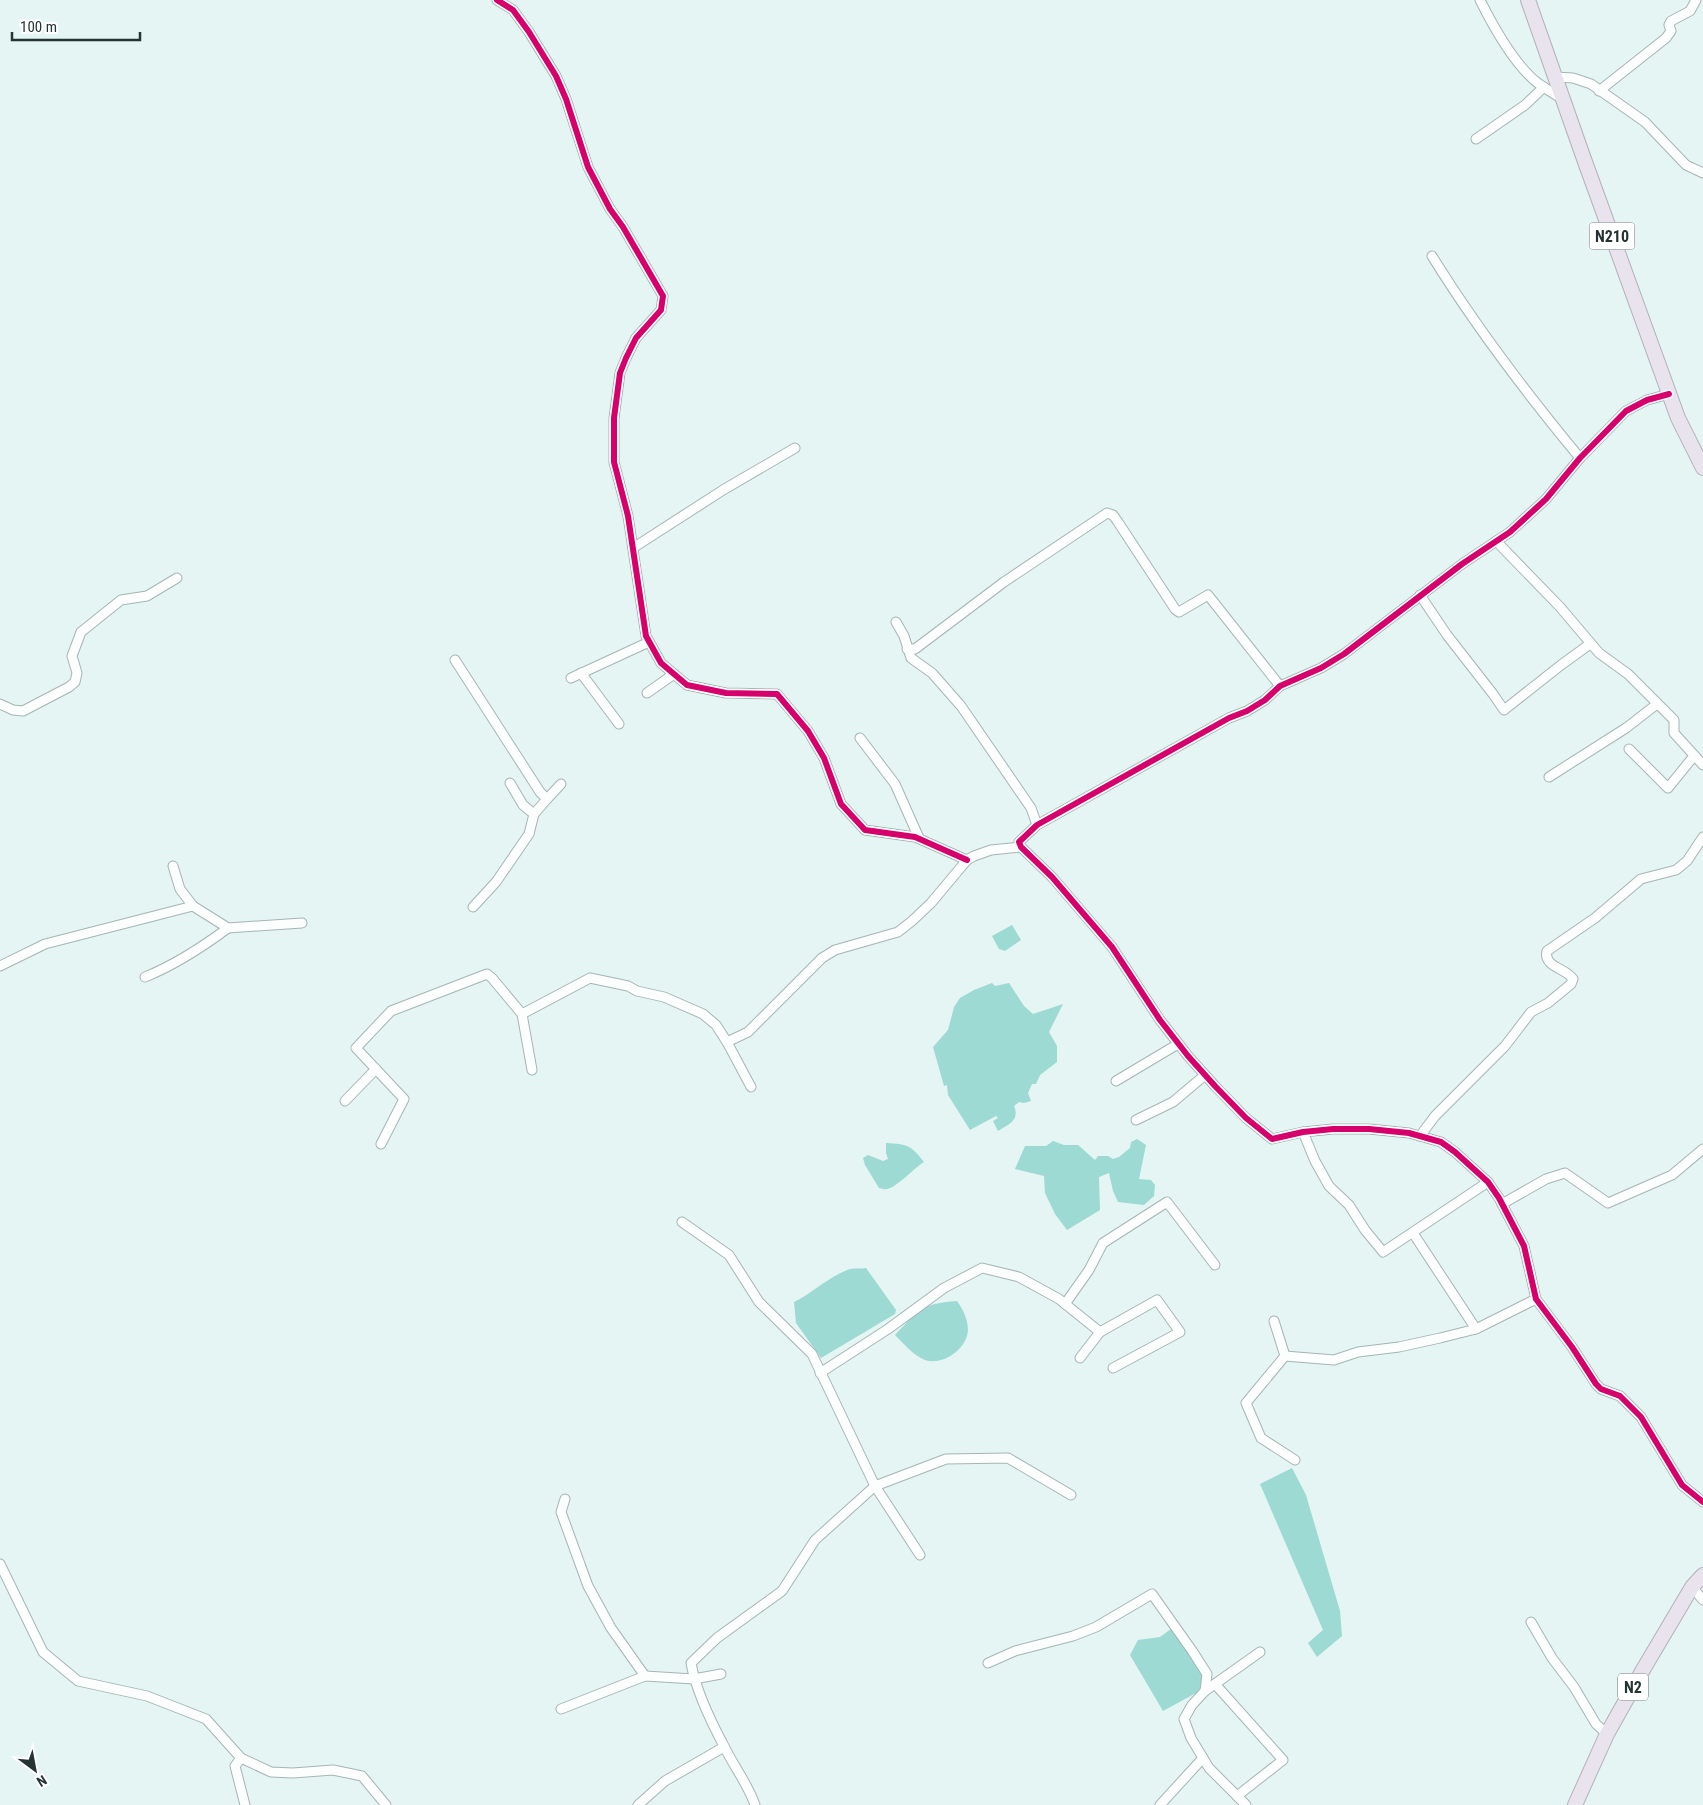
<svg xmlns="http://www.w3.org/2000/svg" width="1703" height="1805" font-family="'Roboto Condensed',sans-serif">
  <rect width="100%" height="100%" fill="#e4f5f3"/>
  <g fill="#9cdad3">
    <polygon points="1012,925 1021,940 1005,951 999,949 992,936"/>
    <path d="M 992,983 L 995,986 L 1009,983 L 1024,1006 L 1033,1014 L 1063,1004 L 1049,1032 L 1057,1046 L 1057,1062 L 1040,1075 L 1036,1084 L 1032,1084 L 1028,1093 L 1031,1101 L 1024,1103 L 1019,1102 L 1014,1106 C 1020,1120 1009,1124 998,1131 L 993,1121 L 998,1118 L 996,1116 L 970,1130 L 948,1095 L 947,1085 L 944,1086 L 933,1047 L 948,1030 L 954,1007 L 960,998 L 974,990 Z"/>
    <polygon points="1137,1139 1146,1145 1139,1179 1151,1180 1155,1185 1154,1196 1144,1205 1118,1202 1113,1191 1109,1173 1099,1177 1100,1210 1067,1230 1055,1214 1045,1193 1044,1176 1015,1169 1025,1146 1046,1146 1053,1141 1064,1145 1078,1145 1095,1160 1098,1156 1108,1156 1113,1159 1119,1157 1130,1148 1131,1142"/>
    <path d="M 886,1143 C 907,1144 911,1145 924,1162 C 914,1168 896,1188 887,1189 C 884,1190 881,1188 879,1188 L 865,1165 L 863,1158 L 868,1155 L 883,1161 L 888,1159 L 886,1153 Z"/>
    <path d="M 866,1268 L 896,1310 L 895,1314 L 821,1358 L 796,1323 L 794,1302 C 813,1293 829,1276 850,1269 C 855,1268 861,1269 866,1268 Z"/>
    <path d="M 957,1301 C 963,1309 968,1320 968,1330 C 967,1349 943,1366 925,1360 C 914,1356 903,1343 895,1335 C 920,1309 920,1304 957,1301 Z"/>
    <polygon points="1292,1468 1306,1495 1340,1611 1342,1636 1317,1657 1308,1643 1323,1630 1260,1484"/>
    <polygon points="1171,1629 1203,1675 1203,1685 1196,1693 1163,1711 1130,1655 1138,1640 1160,1637"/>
  </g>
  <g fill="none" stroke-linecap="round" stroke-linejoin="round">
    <g stroke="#a6b5b3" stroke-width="11">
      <g id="minor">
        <polyline points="497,0 513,10 529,32 556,76 566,99 588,167 610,209 623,227 663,296 661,310 636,338 626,358 620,373 614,418 614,462 628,516 646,636 661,663 687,685 726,693 777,694 808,731 824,758 841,804 865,830 915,837 967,860"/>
        <path d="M 1480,0 C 1493,26 1515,66 1539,84 C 1546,89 1555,94 1562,99"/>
        <polyline points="1555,77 1573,78 1591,84 1645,122 1686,165 1703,173"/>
        <polyline points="1599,91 1666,38 1671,31 1669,25 1671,21 1690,11 1696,0"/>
        <polyline points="1476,139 1525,105 1544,87"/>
        <path d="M 1432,256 C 1476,327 1527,394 1580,458"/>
        <polyline points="1669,394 1647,400 1626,411 1580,458 1546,499 1510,532 1462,564 1344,654 1321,668 1280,686 1265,700 1247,711 1229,718 1037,825 1019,842 1021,847 1052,877 1112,947 1160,1020 1188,1056 1215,1086 1246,1118 1272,1139 1303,1132 1333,1129 1369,1129 1409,1133 1441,1142 1455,1152 1488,1182 1499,1198 1524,1246 1536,1299 1572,1347 1596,1384 1601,1389 1620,1396 1641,1417 1682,1485 1703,1502"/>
        <polyline points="1496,541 1560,607 1599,653 1628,674 1674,720 1674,733 1703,765"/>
        <polyline points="633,548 723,490 795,448"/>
        <polyline points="1420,595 1447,635 1493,694 1504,710 1561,665 1590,644"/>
        <polyline points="896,622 904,636 911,658 932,673 961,706 1031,808 1037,825"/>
        <polyline points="907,649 915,649 1004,582 1107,513 1113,515 1118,522 1175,609 1179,612 1208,595 1280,686"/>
        <polyline points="455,660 540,792 547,799 534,814 523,805 510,783"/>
        <polyline points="581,673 619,724"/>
        <polyline points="571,678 649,642"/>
        <polyline points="647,693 674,674"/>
        <polyline points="0,704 13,710 23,711 69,687 75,682 77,673 72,656 81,632 121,600 147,596 177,578"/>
        <polyline points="860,738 895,784 919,838"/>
        <polyline points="1629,749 1668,788 1694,756"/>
        <polyline points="1549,777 1626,728 1657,704"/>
        <polyline points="547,799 561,784"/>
        <polyline points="173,866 180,889 193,906"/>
        <polyline points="473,907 496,882 529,834 534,814"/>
        <polyline points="0,966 45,944 193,906 228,928 302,923"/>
        <path d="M 145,977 C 175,965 201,948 228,928"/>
        <polyline points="727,1042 748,1032 822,958 835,950 898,932 912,921 931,903 967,860 974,856 991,850 1021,847"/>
        <polyline points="532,1070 522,1014 590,978 628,986 637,991 664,997 703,1014 716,1025 727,1042 751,1087"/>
        <polyline points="1116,1081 1178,1044"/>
        <polyline points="345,1101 376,1069"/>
        <polyline points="1136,1120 1173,1102 1205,1075"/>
        <polyline points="1303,1132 1315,1161 1329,1186 1349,1205 1365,1230 1383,1252 1488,1182"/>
        <path d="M 1420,1136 L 1435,1116 L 1505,1046 L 1531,1012 L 1548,1003 L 1571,984 L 1573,979 C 1566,968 1543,967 1547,951 L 1595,918 L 1641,879 L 1676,870 L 1687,861 L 1703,837"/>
        <polyline points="381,1144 404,1099 356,1048 391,1011 487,974 492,978 522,1014"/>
        <polyline points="1502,1204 1546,1179 1565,1173 1608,1203 1672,1175 1703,1149"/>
        <polyline points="682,1222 729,1255 759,1302 812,1354 875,1486 946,1459 1008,1458 1071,1495"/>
        <polyline points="1413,1233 1476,1329"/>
        <polyline points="1065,1304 1089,1270 1103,1243 1167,1202 1215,1265"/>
        <polyline points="1274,1321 1285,1356"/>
        <polyline points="1100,1332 1157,1300 1180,1332 1113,1368"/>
        <polyline points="820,1373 888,1329 944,1288 982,1268 1019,1277 1059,1299 1100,1332 1080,1358"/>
        <polyline points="1295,1460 1261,1438 1246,1403 1285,1356 1334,1360 1358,1352 1399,1347 1440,1338 1476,1329 1536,1299"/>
        <polyline points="0,1564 43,1652 78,1681 147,1696 206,1719 241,1758 271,1772 293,1773 333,1770 362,1776 386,1805"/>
        <polyline points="1692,1587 1703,1600"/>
        <polyline points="1531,1622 1552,1658 1574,1687 1596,1724 1607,1734"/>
        <polyline points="988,1663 1015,1651 1073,1636 1096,1627 1152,1594 1193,1652 1207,1674 1205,1691"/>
        <polyline points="645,1676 694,1679 721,1674"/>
        <polyline points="1215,1684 1283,1760 1237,1796"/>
        <polyline points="561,1709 645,1676 611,1628 588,1586 561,1512 565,1499"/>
        <polyline points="241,1758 235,1766 245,1805"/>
        <polyline points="638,1805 665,1781 724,1747"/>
        <path d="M 755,1805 C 748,1784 734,1767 724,1746 C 710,1720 696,1691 691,1663 L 717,1638 L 782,1591 L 815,1540 L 875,1486 L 920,1555"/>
        <polyline points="1160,1805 1203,1758"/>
        <polyline points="1246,1805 1209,1768 1191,1738 1184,1719 1192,1705 1205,1691 1260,1652"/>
      </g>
    </g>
    <g stroke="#b2b0bc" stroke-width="16">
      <g id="trunk">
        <polyline points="1528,0 1584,159 1678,418 1703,468"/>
        <polyline points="1575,1805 1607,1734 1644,1668 1692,1587 1703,1575"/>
      </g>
    </g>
    <use href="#minor" stroke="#fbfefd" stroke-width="9"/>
    <use href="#trunk" stroke="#e8e3ec" stroke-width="14"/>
    <g stroke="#fff" stroke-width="9">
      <g id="cycleway">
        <polyline points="497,0 513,10 529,32 556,76 566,99 588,167 610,209 623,227 663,296 661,310 636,338 626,358 620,373 614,418 614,462 628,516 646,636 661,663 687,685 726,693 777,694 808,731 824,758 841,804 865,830 915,837 967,860"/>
        <polyline points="1669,394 1647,400 1626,411 1580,458 1546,499 1510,532 1462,564 1344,654 1321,668 1280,686 1265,700 1247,711 1229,718 1037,825 1019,842 1021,847 1052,877 1112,947 1160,1020 1188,1056 1215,1086 1246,1118 1272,1139 1303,1132 1333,1129 1369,1129 1409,1133 1441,1142 1455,1152 1488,1182 1499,1198 1524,1246 1536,1299 1572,1347 1596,1384 1601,1389 1620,1396 1641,1417 1682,1485 1703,1502"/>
      </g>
    </g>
    <use href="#cycleway" stroke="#d6006c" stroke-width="6"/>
  </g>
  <g text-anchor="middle" stroke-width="4" stroke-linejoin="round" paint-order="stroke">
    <g fill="#fff" stroke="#667170" stroke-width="1">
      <rect x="1589.5" y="222.5" width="45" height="27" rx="4"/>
      <rect x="1618" y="1673.5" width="30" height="27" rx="4"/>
    </g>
    <g font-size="16" font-weight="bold" fill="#243432">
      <text x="1612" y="242">N210</text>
      <text x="1633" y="1693">N2</text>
    </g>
  </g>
  <g transform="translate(35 1770) rotate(148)" stroke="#ffffff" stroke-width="4" paint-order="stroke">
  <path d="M0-4L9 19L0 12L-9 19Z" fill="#243432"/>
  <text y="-8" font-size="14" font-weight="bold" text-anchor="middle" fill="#243432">N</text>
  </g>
  <path d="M12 32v8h128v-8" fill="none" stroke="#243432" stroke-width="2.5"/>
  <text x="20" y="32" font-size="15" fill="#243432" stroke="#ffffff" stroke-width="4" paint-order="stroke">100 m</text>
</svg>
